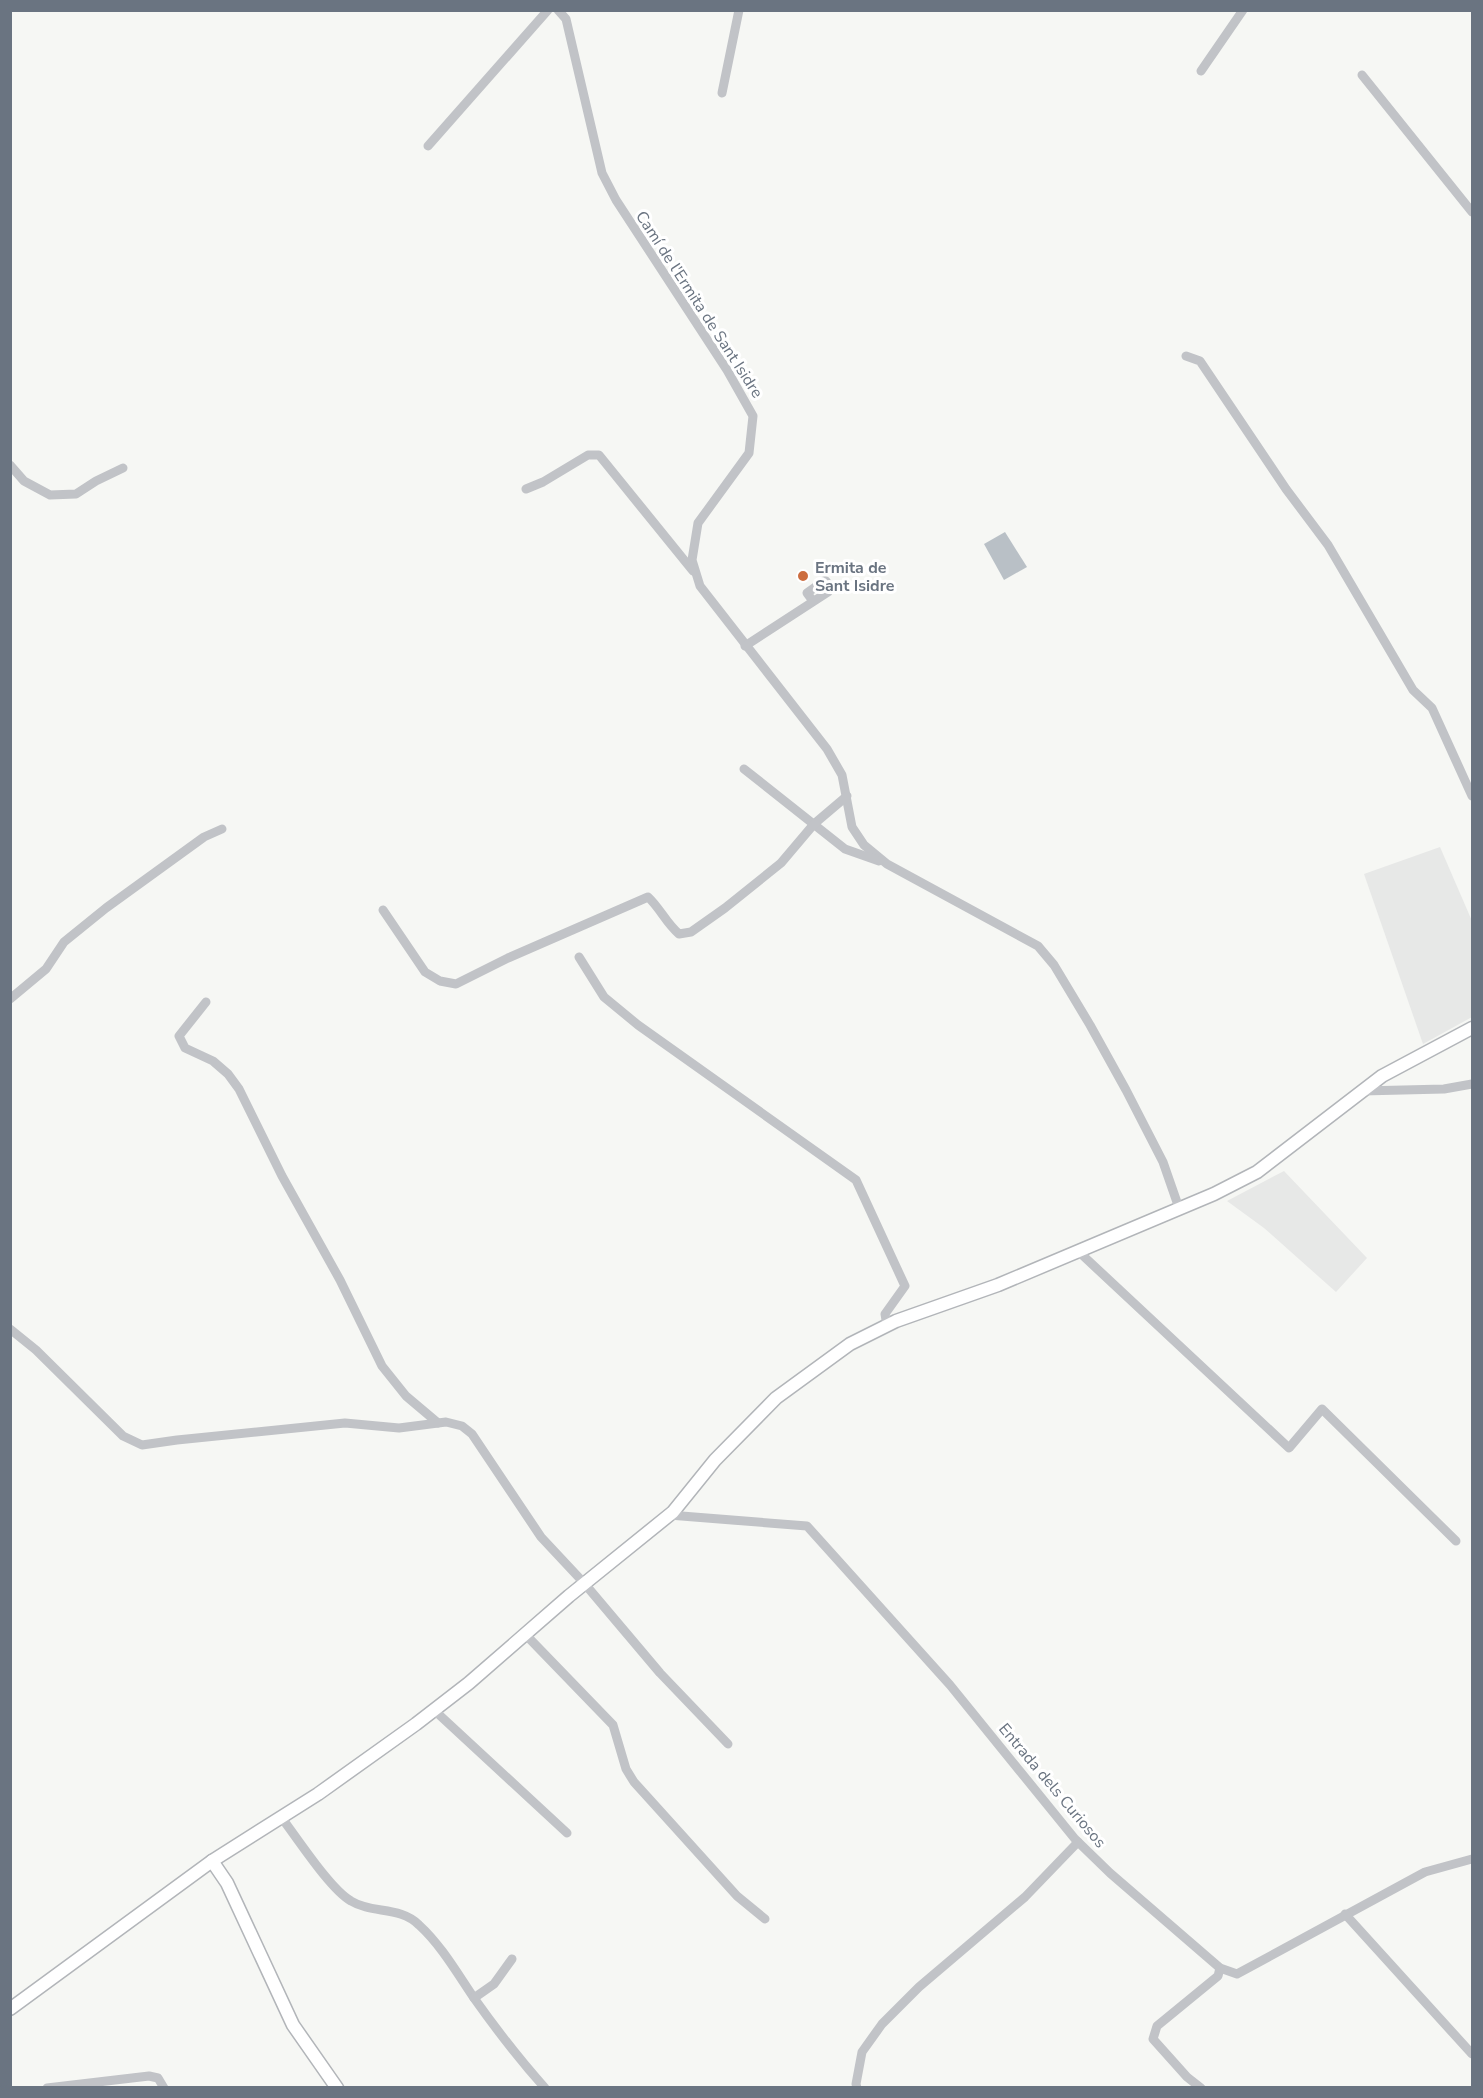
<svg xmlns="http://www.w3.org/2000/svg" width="1483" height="2098" font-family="'Nunito Sans',sans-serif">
  <rect width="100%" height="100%" fill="#f6f7f4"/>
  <g fill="#e7e8e7">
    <polygon points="1440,847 1472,921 1472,1017 1423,1044 1364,874"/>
    <polygon points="1284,1171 1367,1258 1336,1292 1264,1228 1227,1201"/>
  </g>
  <polygon fill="#b9c0c6" points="1005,532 1027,567 1004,580 984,544"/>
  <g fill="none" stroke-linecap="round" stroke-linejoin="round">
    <g stroke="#b2b5b9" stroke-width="15">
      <g id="major">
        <polyline points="212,1861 227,1883 293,2025 337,2088"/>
        <polyline points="10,2009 212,1861 318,1794 416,1724 469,1683 569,1596 673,1512 715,1460 776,1398 850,1344 896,1321 998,1285 1214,1194 1257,1172 1382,1076 1472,1028"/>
      </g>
    </g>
    <g stroke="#c1c3c7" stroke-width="9">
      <polyline points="558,10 566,19 602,173 616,200 727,370 753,416 749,453 698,523 692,560 700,586 827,749 842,775 852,827 864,845 887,864 1038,946 1054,965 1090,1025 1126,1090 1163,1162 1179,1208"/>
      <polyline points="1201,71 1243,10"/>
      <polyline points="1362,75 1472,212"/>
      <polyline points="722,93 739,10"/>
      <polyline points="428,146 548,10"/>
      <polyline points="1186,356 1200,361 1286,489 1328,545 1413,690 1432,708 1472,796"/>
      <polyline points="10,465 24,481 50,495 76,494 96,481 123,468"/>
      <polyline points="526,489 543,482 588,455 599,455 693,571"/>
      <polyline points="745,646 828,592 830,587 826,581 824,581 807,593 813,601"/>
      <polyline points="744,769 845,849 879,861"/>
      <path d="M 383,910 L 425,972 L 440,981 L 456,984 L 508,958 L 648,897 C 660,908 666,923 679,934 L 691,932 L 725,908 L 781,863 L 814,824 L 847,796"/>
      <polyline points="579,957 604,997 638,1025 856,1180 905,1286 885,1314 887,1326"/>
      <polyline points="10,999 46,969 64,942 106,908 204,837 222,829"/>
      <polyline points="206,1002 179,1036 185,1048 213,1061 228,1074 239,1089 282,1176 340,1280 382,1366 406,1396 438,1423"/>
      <polyline points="1362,1091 1444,1089 1472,1084"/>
      <polyline points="1078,1251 1289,1448 1322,1409 1456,1541"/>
      <polyline points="10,1329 36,1350 123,1436 142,1445 177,1440 345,1423 399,1428 446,1422 462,1426 472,1434 541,1537 584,1583 660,1673 728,1744"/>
      <polyline points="669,1515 807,1526 950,1685 1075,1839 1110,1873 1220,1968 1237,1974 1425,1872 1472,1859"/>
      <polyline points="525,1634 613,1725 626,1769 634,1782 737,1896 765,1919"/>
      <polyline points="434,1710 567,1833"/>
      <path d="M 281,1817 C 298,1839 330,1889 351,1901 C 372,1914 400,1906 419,1925 C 441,1945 457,1973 474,1998 C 496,2029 519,2059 545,2088"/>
      <polyline points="1345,1914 1472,2054"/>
      <polyline points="474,1998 494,1984 512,1959"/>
      <polyline points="47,2088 149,2076 158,2078 164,2088"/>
      <polyline points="857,2088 856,2084 862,2052 882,2024 919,1987 1025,1897 1078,1842"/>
      <polyline points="1201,2088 1187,2077 1153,2039 1157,2026 1218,1976 1220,1968"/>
    </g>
    <use href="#major" stroke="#fff" stroke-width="12"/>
  </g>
  <circle fill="#cc6d3f" stroke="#fff" stroke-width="2" cx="803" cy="576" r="6"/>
  <g text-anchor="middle" stroke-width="6" stroke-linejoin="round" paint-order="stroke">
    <g font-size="16" fill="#6a7481" stroke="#fff">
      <text transform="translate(700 304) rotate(57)" y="6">Camí de l'Ermita de Sant Isidre</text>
      <text transform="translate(1053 1785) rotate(50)" y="6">Entrada dels Curiosos</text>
    </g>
    <g font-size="16" font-weight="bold" fill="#6a7481" stroke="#fff" text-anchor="start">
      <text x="815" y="573">Ermita de<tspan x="815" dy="18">Sant Isidre</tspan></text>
    </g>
  </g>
  <rect width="1483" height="2098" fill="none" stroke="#6a7481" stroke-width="24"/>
</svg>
